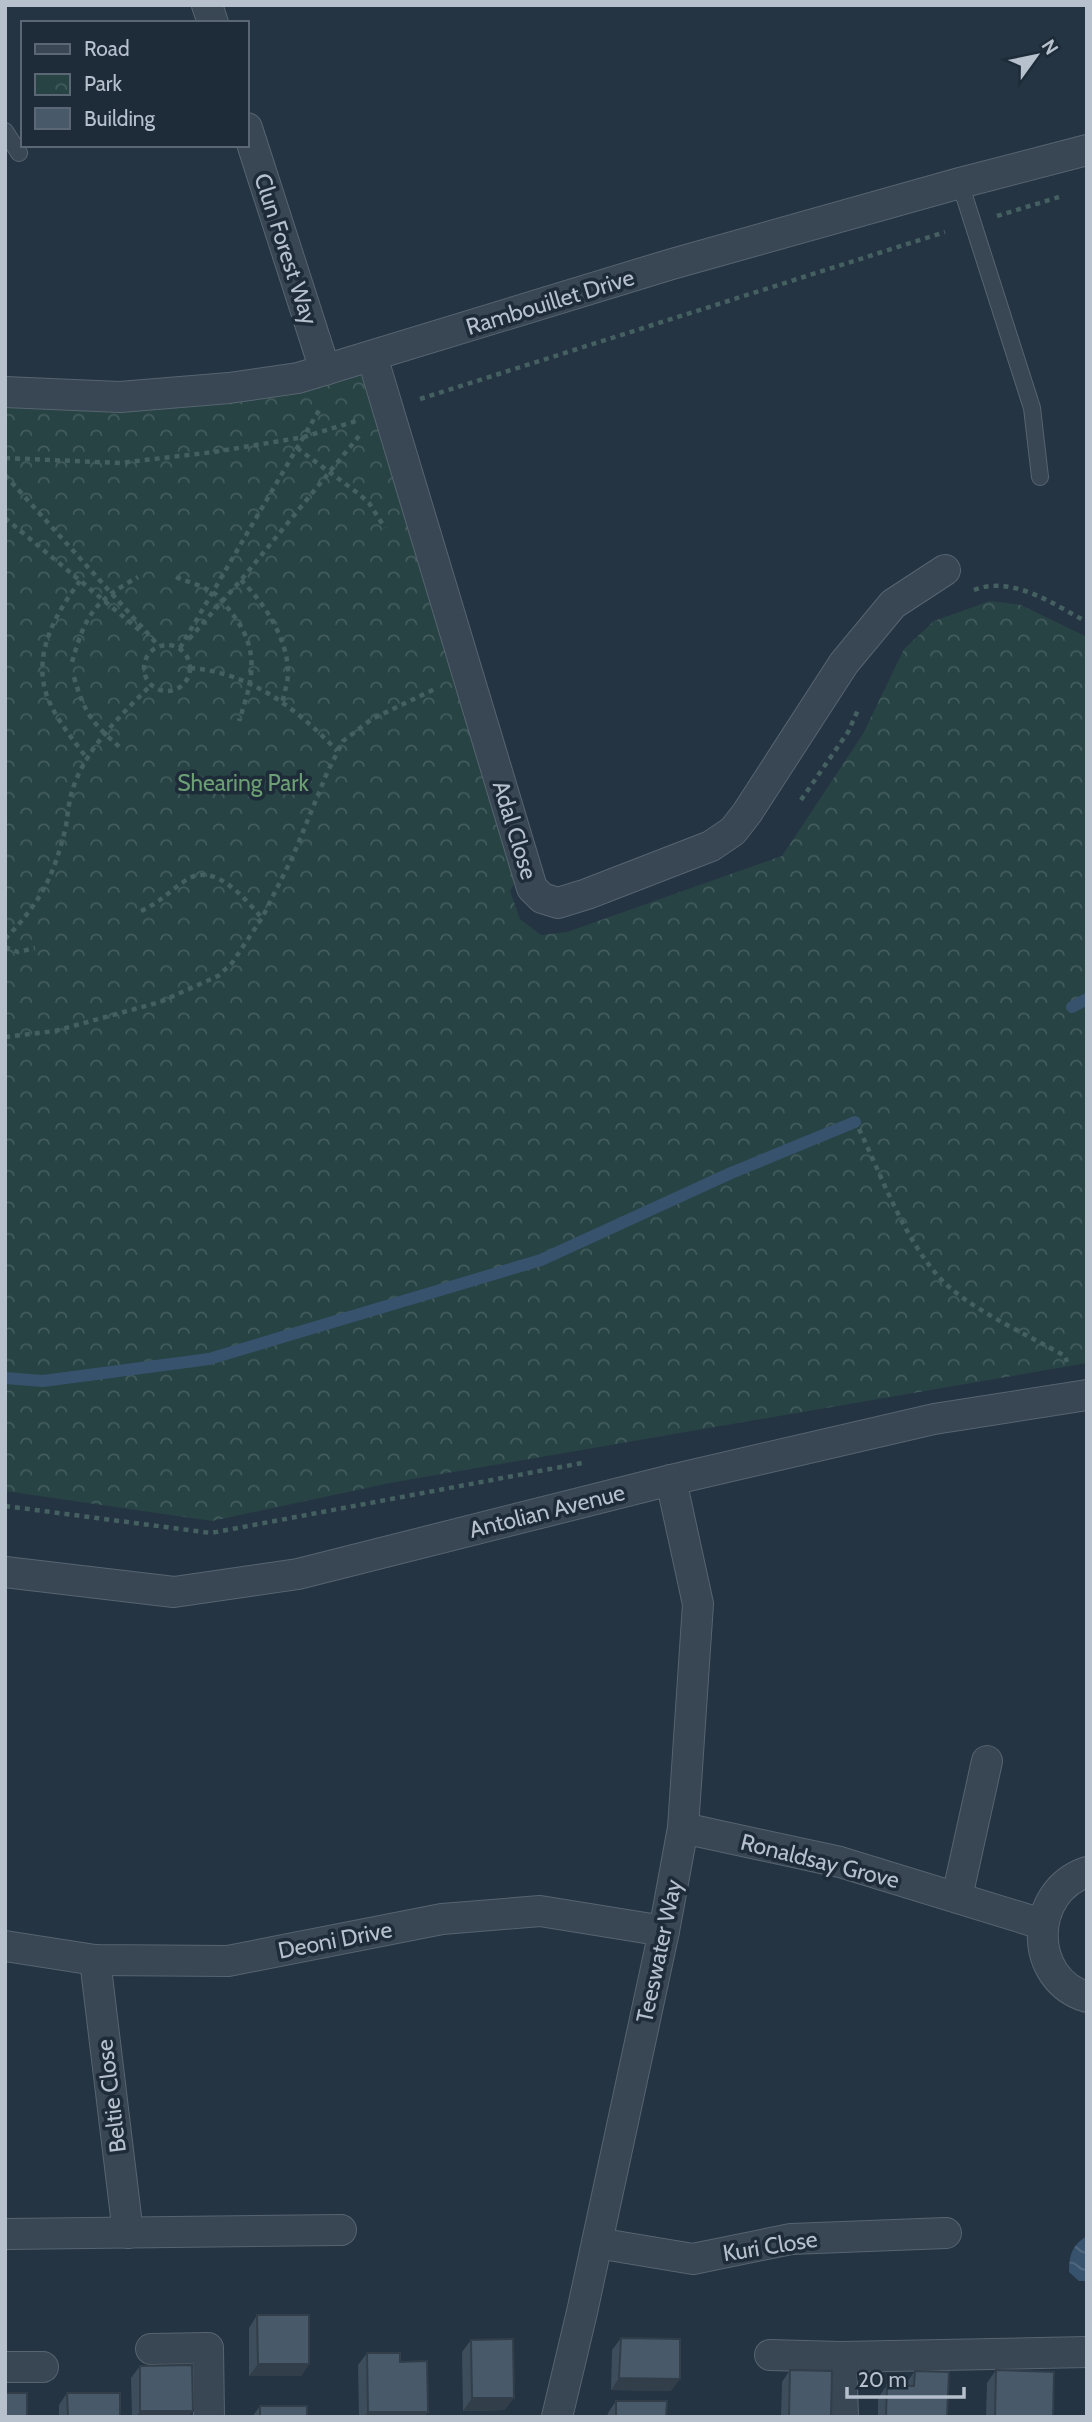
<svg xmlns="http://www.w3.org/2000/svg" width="1092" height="2422" font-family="Cabin,sans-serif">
  <defs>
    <pattern id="park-crowns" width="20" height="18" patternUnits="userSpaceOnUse" patternTransform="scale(1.75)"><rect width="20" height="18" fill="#274344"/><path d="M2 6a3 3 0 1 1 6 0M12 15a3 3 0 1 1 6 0" fill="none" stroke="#445c5e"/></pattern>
    <pattern id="water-waves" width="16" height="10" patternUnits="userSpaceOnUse" patternTransform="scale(1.75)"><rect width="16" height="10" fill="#37526c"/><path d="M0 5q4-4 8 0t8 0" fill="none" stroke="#526980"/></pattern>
  </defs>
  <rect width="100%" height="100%" fill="#243443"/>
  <polygon fill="url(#park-crowns)" points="372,356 519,876 510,891 520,919 541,935 567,932 782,856 863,734 904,649 934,621 990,601 1021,605 1087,637 1087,1363 390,1483 212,1521 5,1491 5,391 120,397"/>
  <path fill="url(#water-waves)" d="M 1087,2236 L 1087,2281 L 1079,2281 L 1069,2272 C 1069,2255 1072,2245 1087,2236 Z"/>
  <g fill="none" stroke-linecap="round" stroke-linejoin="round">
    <g stroke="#37526c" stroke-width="12">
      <polyline points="1072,1007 1087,999"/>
      <polyline points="5,1378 43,1381 209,1359 541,1260 731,1173 855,1122"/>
    </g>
    <g stroke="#576470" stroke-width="18">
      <g id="lane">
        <polyline points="5,131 19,153"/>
        <polyline points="960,183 1032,408 1040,477"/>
      </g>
    </g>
    <g stroke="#576470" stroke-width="32">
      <g id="street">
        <polyline points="207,5 213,23"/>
        <polyline points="247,128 325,370"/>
        <polyline points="372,356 532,888 542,898 558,903 587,894 711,846 733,831 747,813 844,663 893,604 945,570"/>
        <polyline points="5,392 120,397 229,388 298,378 672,264 960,183 1087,150"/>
        <polyline points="5,1572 174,1592 298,1574 671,1480 934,1419 1087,1395"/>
        <polyline points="683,1828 840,1862 1042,1924"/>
        <path d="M 1087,1872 C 1029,1891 1027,1979 1087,1997"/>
        <polyline points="957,1897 987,1761"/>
        <polyline points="5,1946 95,1960 228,1961 442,1919 540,1911 664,1931"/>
        <polyline points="95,1960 128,2233"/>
        <polyline points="5,2234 341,2230"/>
        <polyline points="597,2243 693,2259 791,2239 946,2233"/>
        <polyline points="151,2349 208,2348 209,2417"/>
        <polyline points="770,2355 841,2357 1087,2352"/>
        <polyline points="841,2357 843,2417"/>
        <polyline points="5,2367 43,2367"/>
        <polyline points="557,2417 582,2312 664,1931 683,1828 698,1604 671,1480"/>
      </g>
    </g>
    <g stroke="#456060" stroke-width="4.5" stroke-dasharray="5 5" stroke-linecap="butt">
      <polyline points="997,216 1059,197"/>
      <polyline points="420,399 945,232"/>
      <polyline points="297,448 359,494 369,503 385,528"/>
      <polyline points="5,458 120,463 214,452 304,437 356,421"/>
      <polyline points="5,475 158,645"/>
      <polyline points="5,518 144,634"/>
      <path d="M 176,577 C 188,582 201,585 212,592 C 220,596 225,605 231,612 C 261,650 253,679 239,721"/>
      <path d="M 241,580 C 265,604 289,640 288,676 C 287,685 284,694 282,703"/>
      <path d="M 80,581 C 56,613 32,654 47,696 C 56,720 73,739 88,760"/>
      <path d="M 974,590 C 1013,575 1053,604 1087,622"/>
      <polyline points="189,639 241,580 359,436"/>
      <circle cx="167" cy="668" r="23"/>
      <polyline points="180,648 321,407"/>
      <path d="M 72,662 C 86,613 95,601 138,577"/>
      <path d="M 190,668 C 249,672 298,709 337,751"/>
      <path d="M 74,677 C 85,715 93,724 123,750"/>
      <polyline points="801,800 848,732 858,710"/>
      <path d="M 141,911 C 159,903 170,891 186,880 C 215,861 245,899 262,918"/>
      <path d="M 5,939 C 41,902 54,876 66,826 C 68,813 69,800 73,788 C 87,747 121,715 151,685"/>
      <polyline points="5,947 18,952 35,948"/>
      <polyline points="5,1037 55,1031 160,1002 218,976 232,963 262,918 293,856 327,773 343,741 372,719 437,688"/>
      <path d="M 859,1129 C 882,1177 903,1236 938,1276 C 965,1307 1028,1335 1065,1356 L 1067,1362"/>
      <polyline points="5,1506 211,1533 582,1463"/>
    </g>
    <use href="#lane" stroke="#394653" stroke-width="16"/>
    <use href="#street" stroke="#394653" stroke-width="30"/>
  </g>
  <g fill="#3e4d5b">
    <polygon points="257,2315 309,2364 301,2376 249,2376 249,2328"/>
    <polygon points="621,2338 671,2391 611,2390 612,2350"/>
    <polygon points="471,2340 505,2410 463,2411 462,2352"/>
    <polygon points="367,2353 400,2362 424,2417 359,2417 358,2365"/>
    <polygon points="140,2366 188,2417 132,2417 131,2378"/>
    <polygon points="790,2370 831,2417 781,2417 782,2382"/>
    <polygon points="996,2370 1053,2417 986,2417 987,2383"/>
    <polygon points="915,2371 947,2417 878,2417 878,2398 887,2385 906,2386 906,2383"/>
    <polygon points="67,2393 120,2417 59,2417 59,2405"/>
    <polygon points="616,2401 666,2417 607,2417 608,2413"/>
    <polygon points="260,2406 307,2417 252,2417"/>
  </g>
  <g fill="#323f4a">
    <polygon points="258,2364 309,2364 301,2376 249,2376"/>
    <polygon points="619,2378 680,2379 671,2391 611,2390"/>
    <polygon points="472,2398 514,2398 505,2410 463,2411"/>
    <polygon points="140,2411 193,2411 188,2417 136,2417"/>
    <polygon points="368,2412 428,2412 424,2417 364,2417"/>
  </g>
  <g fill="#485a6a" stroke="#323f4a" stroke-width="2">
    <polygon points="257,2315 309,2315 309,2364 258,2364"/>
    <polygon points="621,2338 680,2339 680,2379 619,2378"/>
    <polygon points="513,2339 514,2398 472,2398 471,2340"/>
    <polygon points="367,2353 400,2353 400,2362 427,2361 428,2412 368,2412"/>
    <polygon points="192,2365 193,2411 140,2411 140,2366"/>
    <polygon points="790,2370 832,2371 831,2417 789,2417"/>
    <polygon points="996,2370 1054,2372 1053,2417 995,2417"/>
    <polygon points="915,2371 949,2372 947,2417 886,2417 887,2385 914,2386"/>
    <rect x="5" y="2393" width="22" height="24"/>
    <polygon points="67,2393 120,2393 120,2417 68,2417"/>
    <polygon points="616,2401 667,2401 666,2417 616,2417"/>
    <rect x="260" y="2406" width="47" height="11"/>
  </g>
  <g text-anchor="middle" stroke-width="7" stroke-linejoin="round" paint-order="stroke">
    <g font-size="23" fill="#b6c1cd" stroke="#1e2b38">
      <text transform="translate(286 249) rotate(72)" y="8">Clun Forest Way</text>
      <text transform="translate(550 302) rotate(-17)" y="8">Rambouillet Drive</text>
      <text transform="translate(515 830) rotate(73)" y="8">Adal Close</text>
      <text transform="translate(547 1511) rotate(-14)" y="8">Antolian Avenue</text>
      <text transform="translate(820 1861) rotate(14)" y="8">Ronaldsay Grove</text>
      <text transform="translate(335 1940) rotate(-11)" y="8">Deoni Drive</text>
      <text transform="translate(659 1951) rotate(-78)" y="8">Teeswater Way</text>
      <text transform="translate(111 2096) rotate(-97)" y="8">Beltie Close</text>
      <text transform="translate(770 2246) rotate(-9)" y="8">Kuri Close</text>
    </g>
    <g font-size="23" fill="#6c9f73" stroke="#1e2b38">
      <text x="243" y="791">Shearing Park</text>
    </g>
  </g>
  <rect width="1092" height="2422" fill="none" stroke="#b6c1cd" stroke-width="14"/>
  <rect x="21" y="21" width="228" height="126" fill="#1e2b38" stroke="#5b6774" stroke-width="2"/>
  <rect x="35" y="44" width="35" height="10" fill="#394653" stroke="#5b6774" stroke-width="2"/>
  <text x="84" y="56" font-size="21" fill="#b6c1cd">Road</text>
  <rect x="35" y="74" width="35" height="21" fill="url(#park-crowns)" stroke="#5b6774" stroke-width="2"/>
  <text x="84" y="91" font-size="21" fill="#b6c1cd">Park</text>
  <rect x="35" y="108" width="35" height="21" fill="#485a6a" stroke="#5b6774" stroke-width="2"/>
  <text x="84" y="126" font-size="21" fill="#b6c1cd">Building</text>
  <g transform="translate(1036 56) rotate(57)" stroke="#1e2b38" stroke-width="5" paint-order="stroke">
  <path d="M0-5L12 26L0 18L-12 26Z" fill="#b6c1cd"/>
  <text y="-10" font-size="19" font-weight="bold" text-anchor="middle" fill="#b6c1cd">N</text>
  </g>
  <path d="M847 2387v10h117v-10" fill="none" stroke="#b6c1cd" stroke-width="3.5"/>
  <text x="858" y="2387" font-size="21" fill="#b6c1cd" stroke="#1e2b38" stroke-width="5" paint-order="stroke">20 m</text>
</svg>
